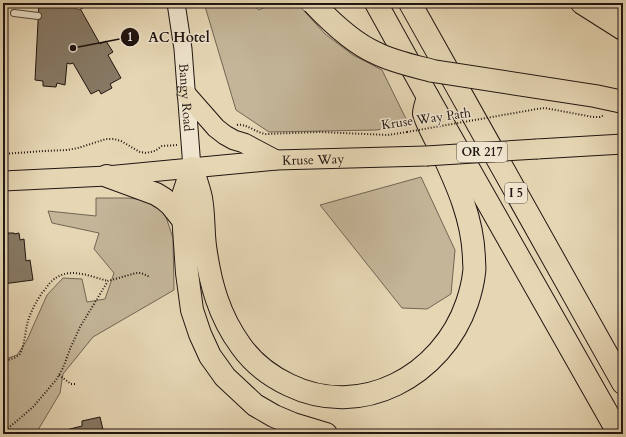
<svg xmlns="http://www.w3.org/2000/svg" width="626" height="437" font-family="Cardo,serif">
  <rect width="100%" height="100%" fill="#e6d6b4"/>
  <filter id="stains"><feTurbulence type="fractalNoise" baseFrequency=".005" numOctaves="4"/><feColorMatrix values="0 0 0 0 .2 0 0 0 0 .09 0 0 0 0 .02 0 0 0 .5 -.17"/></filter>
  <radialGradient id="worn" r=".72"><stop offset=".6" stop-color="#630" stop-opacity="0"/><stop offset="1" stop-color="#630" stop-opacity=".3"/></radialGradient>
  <g fill="#c4b598" stroke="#726554">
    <polygon points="204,3 251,3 259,10 273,3 297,3 325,34 353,55 382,70 409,125 376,130 269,132 236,110"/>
    <polygon points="421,177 455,250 451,294 427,309 402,308 320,205"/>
    <polygon points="96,198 128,198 161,202 173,238 174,290 93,337 63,374 60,393 38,430 39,434 3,434 3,360 17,355 27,340 47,295 63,278 82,279 87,302 105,299 114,273 94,249 99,233 52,223 48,211 96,216"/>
  </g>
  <g fill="#877965" stroke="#201510">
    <polygon points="39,3 77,3 100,44 106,41 113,52 108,55 121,78 110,84 112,88 101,94 99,90 91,94 73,63 70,64 67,63 65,85 57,83 56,87 43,86 43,81 35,80"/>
    <polygon points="8,233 14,233 14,234 19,233 20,240 24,239 26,261 30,260 33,280 3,284 3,235 8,235"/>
    <polygon points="100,417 104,434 50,434 82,426 82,421"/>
  </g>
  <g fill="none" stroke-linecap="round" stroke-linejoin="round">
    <g stroke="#524539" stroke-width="8">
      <g id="lane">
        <polyline points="79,6 84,3"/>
        <polyline points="14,13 38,16"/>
      </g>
    </g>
    <g stroke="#201510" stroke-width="19">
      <g id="secondary">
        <path id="s1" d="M 176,3 L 183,49 L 192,168"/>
      </g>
    </g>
    <g stroke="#201510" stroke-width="21">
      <g id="primary">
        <polyline points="187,95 216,128 225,135 234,140 244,143 276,160"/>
        <polyline points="537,149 623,144"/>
        <path id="s2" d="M 3,181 L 107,176 L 276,160 L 426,156"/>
      </g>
    </g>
    <g stroke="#201510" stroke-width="24">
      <g id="highway">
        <polyline points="376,3 428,97 619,434"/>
        <polyline points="410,3 623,383"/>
        <polyline points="582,3 623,29"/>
        <polyline points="611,3 623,9"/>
        <path d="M 192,168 C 195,178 199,188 201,198 C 204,214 203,230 205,246 C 210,283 219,316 241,346 C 253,363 270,376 289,385 C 361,420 442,376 467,303 C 470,294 473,283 474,273 C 475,269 474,264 474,259 C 473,219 457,184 440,148 C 437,142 424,118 424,114 C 424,108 427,102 428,97"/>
        <polyline points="192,168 182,199 187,273 192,310 200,334 210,356 225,377 255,405 274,416 293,424 326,434"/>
        <polyline points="107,176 156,194 164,199 171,205 183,220"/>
      </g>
    </g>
    <g stroke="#201510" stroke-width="2" stroke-dasharray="1 2" stroke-linecap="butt">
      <polyline points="537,109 545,108 593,117 600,117 604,115"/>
      <path d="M 237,125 C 246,123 256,133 266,134 L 320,132 L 388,135 L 407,132"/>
      <polyline points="3,154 44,151 67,150 78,148 106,139 114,139 121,141 140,152 146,153 155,151 162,146 177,145"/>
      <path d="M 3,362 L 16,357 L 20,354 C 25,344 25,331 28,321 C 31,311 36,302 42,293 C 45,290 47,286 50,283 C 66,265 89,276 108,281"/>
      <polyline points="59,375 71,384 77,384"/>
      <polyline points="3,432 18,420 33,407 56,380 63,368 70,349 80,327 108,281 136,273 141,273 150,277"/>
    </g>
    <use href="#lane" stroke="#efe4ce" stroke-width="6"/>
    <use href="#secondary" stroke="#efe4ce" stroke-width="17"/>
    <use href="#primary" stroke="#e6d6b4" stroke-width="19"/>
    <use href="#highway" stroke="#e6d6b4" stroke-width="22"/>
    <g stroke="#201510" stroke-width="21" stroke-linecap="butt">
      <polyline id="primary-bridge" points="426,156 537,149"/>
    </g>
    <g stroke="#201510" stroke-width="24" stroke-linecap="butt">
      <path id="highway-bridge" d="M 313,3 C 330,21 353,43 376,53 C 394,62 414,66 433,71 L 595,96 L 623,102"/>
    </g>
    <polyline stroke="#201510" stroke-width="2" stroke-dasharray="1 2" stroke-linecap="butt" points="407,132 537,109"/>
    <use href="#primary-bridge" stroke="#e6d6b4" stroke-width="19"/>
    <use href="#highway-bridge" stroke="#e6d6b4" stroke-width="22"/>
  </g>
  <g text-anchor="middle" stroke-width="3" stroke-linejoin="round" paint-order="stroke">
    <g fill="#efe4ce" stroke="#5e5349" stroke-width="1">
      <rect x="457" y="142" width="50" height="20" rx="3"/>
      <rect x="505" y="183" width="22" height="20" rx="3"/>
    </g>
    <g font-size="12" font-weight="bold" fill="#201510">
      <text x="482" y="156">OR 217</text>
      <text x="516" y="197">I 5</text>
    </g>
    <g font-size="13" fill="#201510" stroke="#efe4ce">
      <text dy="5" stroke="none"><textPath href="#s1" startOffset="95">Bangy Road</textPath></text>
      <text transform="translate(426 118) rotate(-8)" y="5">Kruse Way Path</text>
      <text dy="5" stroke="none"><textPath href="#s2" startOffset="311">Kruse Way</textPath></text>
    </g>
  </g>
  <path fill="none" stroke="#201510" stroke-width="1.5" d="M73 48L130 37"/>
  <g fill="#201510" stroke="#efe4ce" stroke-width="1.5">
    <circle cx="73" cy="48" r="4"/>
    <circle cx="130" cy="37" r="10"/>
  </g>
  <g font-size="12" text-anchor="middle" font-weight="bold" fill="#fff">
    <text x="130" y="41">1</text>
  </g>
  <g font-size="14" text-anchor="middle" font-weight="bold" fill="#201510" stroke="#efe4ce" stroke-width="3" stroke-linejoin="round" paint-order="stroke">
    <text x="179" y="42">AC Hotel</text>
  </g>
  <rect width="626" height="437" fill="none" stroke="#e6d6b4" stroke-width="16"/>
  <rect x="4" y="4" width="618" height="429" fill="none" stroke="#201510" stroke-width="2"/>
  <rect x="8" y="8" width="610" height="421" fill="none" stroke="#201510"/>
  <rect width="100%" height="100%" filter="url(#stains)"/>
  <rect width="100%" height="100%" fill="url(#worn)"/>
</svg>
